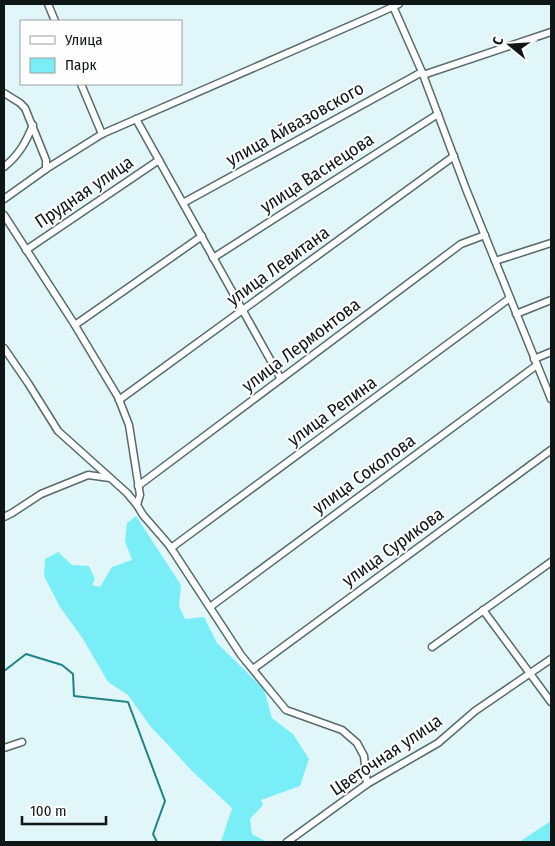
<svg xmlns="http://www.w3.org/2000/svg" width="555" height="846" font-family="'Fira Sans Condensed',sans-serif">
  <rect width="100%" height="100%" fill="#e1f6f8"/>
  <g fill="#7aeef7">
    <polygon points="136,516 181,585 179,606 185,619 204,617 217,643 264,689 272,718 293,734 309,759 300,786 261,800 263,805 250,819 252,834 265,841 265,842 221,842 232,808 192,771 170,747 151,727 128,695 108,682 83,639 60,607 44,576 45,559 58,552 72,565 89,566 95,579 92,585 100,587 112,567 132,560 125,541 127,523"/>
    <polygon points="551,821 551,842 519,842"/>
  </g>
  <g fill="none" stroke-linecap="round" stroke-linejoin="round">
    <polyline stroke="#1d838a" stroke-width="2" points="4,671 26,654 62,665 73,674 74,696 128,702 165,801 153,834 157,842"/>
    <g stroke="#576a6c" stroke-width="9">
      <g id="street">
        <polyline points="48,4 55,21"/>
        <polyline points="392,4 422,72 466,189 551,399"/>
        <polyline points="423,75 551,32"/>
        <polyline points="81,84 102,134"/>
        <polyline points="4,93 20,103 25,108 46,160 46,169"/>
        <polyline points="136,119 281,379"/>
        <path d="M 4,167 C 19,155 26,142 33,125"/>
        <polyline points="4,199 46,169 102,134 377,14 399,4"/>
        <polyline points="183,203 422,72"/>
        <polyline points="4,215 73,322 118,397 129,425 140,495 137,505"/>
        <polyline points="26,250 159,160"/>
        <polyline points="213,258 438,114"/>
        <polyline points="495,261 551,243"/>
        <polyline points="516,314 551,300"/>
        <polyline points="75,325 202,236"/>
        <polyline points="4,348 28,383 58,431 127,493 137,505 143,515 169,545 241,655 286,710 342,730 357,743 364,756 367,784"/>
        <polyline points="534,359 551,352"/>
        <polyline points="119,400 454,156"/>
        <polyline points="138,486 461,244 485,235"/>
        <polyline points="4,517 12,513 41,494 88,475 110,478"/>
        <polyline points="171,548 510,298"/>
        <polyline points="210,607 537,365"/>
        <polyline points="483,610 551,702"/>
        <polyline points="432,647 551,562"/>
        <polyline points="253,669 551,450"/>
        <polyline points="4,748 22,742"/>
        <polyline points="287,842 367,784 438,743 475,711 551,659"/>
      </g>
    </g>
    <use href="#street" stroke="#fff" stroke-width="6"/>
  </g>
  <g text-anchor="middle" stroke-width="4" stroke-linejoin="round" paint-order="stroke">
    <g font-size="18" fill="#0e1616" stroke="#fefefe">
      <text transform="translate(295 124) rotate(-29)" y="6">улица Айвазовского</text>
      <text transform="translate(317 173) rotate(-33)" y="6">улица Васнецова</text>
      <text transform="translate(84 192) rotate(-34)" y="6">Прудная улица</text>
      <text transform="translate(278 266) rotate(-36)" y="6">улица Левитана</text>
      <text transform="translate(301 345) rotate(-37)" y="6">улица Лермонтова</text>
      <text transform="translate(332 411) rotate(-36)" y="6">улица Репина</text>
      <text transform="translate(364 474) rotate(-36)" y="6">улица Соколова</text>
      <text transform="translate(393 547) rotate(-36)" y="6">улица Сурикова</text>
      <text transform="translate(386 755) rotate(-34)" y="6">Цветочная улица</text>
    </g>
  </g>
  <rect width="555" height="846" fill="none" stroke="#0e1616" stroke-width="10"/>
  <rect x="20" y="20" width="162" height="65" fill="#fefefe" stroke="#9ea1a1"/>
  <rect x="30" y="36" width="25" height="8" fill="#ffffff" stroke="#9ea1a1"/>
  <text x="65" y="45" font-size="15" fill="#0e1616">Улица</text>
  <rect x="30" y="58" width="25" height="15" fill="#7aeef7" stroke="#9ea1a1"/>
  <text x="65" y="70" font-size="15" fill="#0e1616">Парк</text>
  <g transform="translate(510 45) rotate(288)" stroke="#fefefe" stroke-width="4" paint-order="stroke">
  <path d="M0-4L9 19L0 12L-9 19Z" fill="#0e1616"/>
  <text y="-8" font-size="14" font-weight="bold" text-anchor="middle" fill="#0e1616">С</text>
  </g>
  <path d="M22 816v8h84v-8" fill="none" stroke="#0e1616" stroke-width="2.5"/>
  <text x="30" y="816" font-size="15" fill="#0e1616" stroke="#fefefe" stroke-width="4" paint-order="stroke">100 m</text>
</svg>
